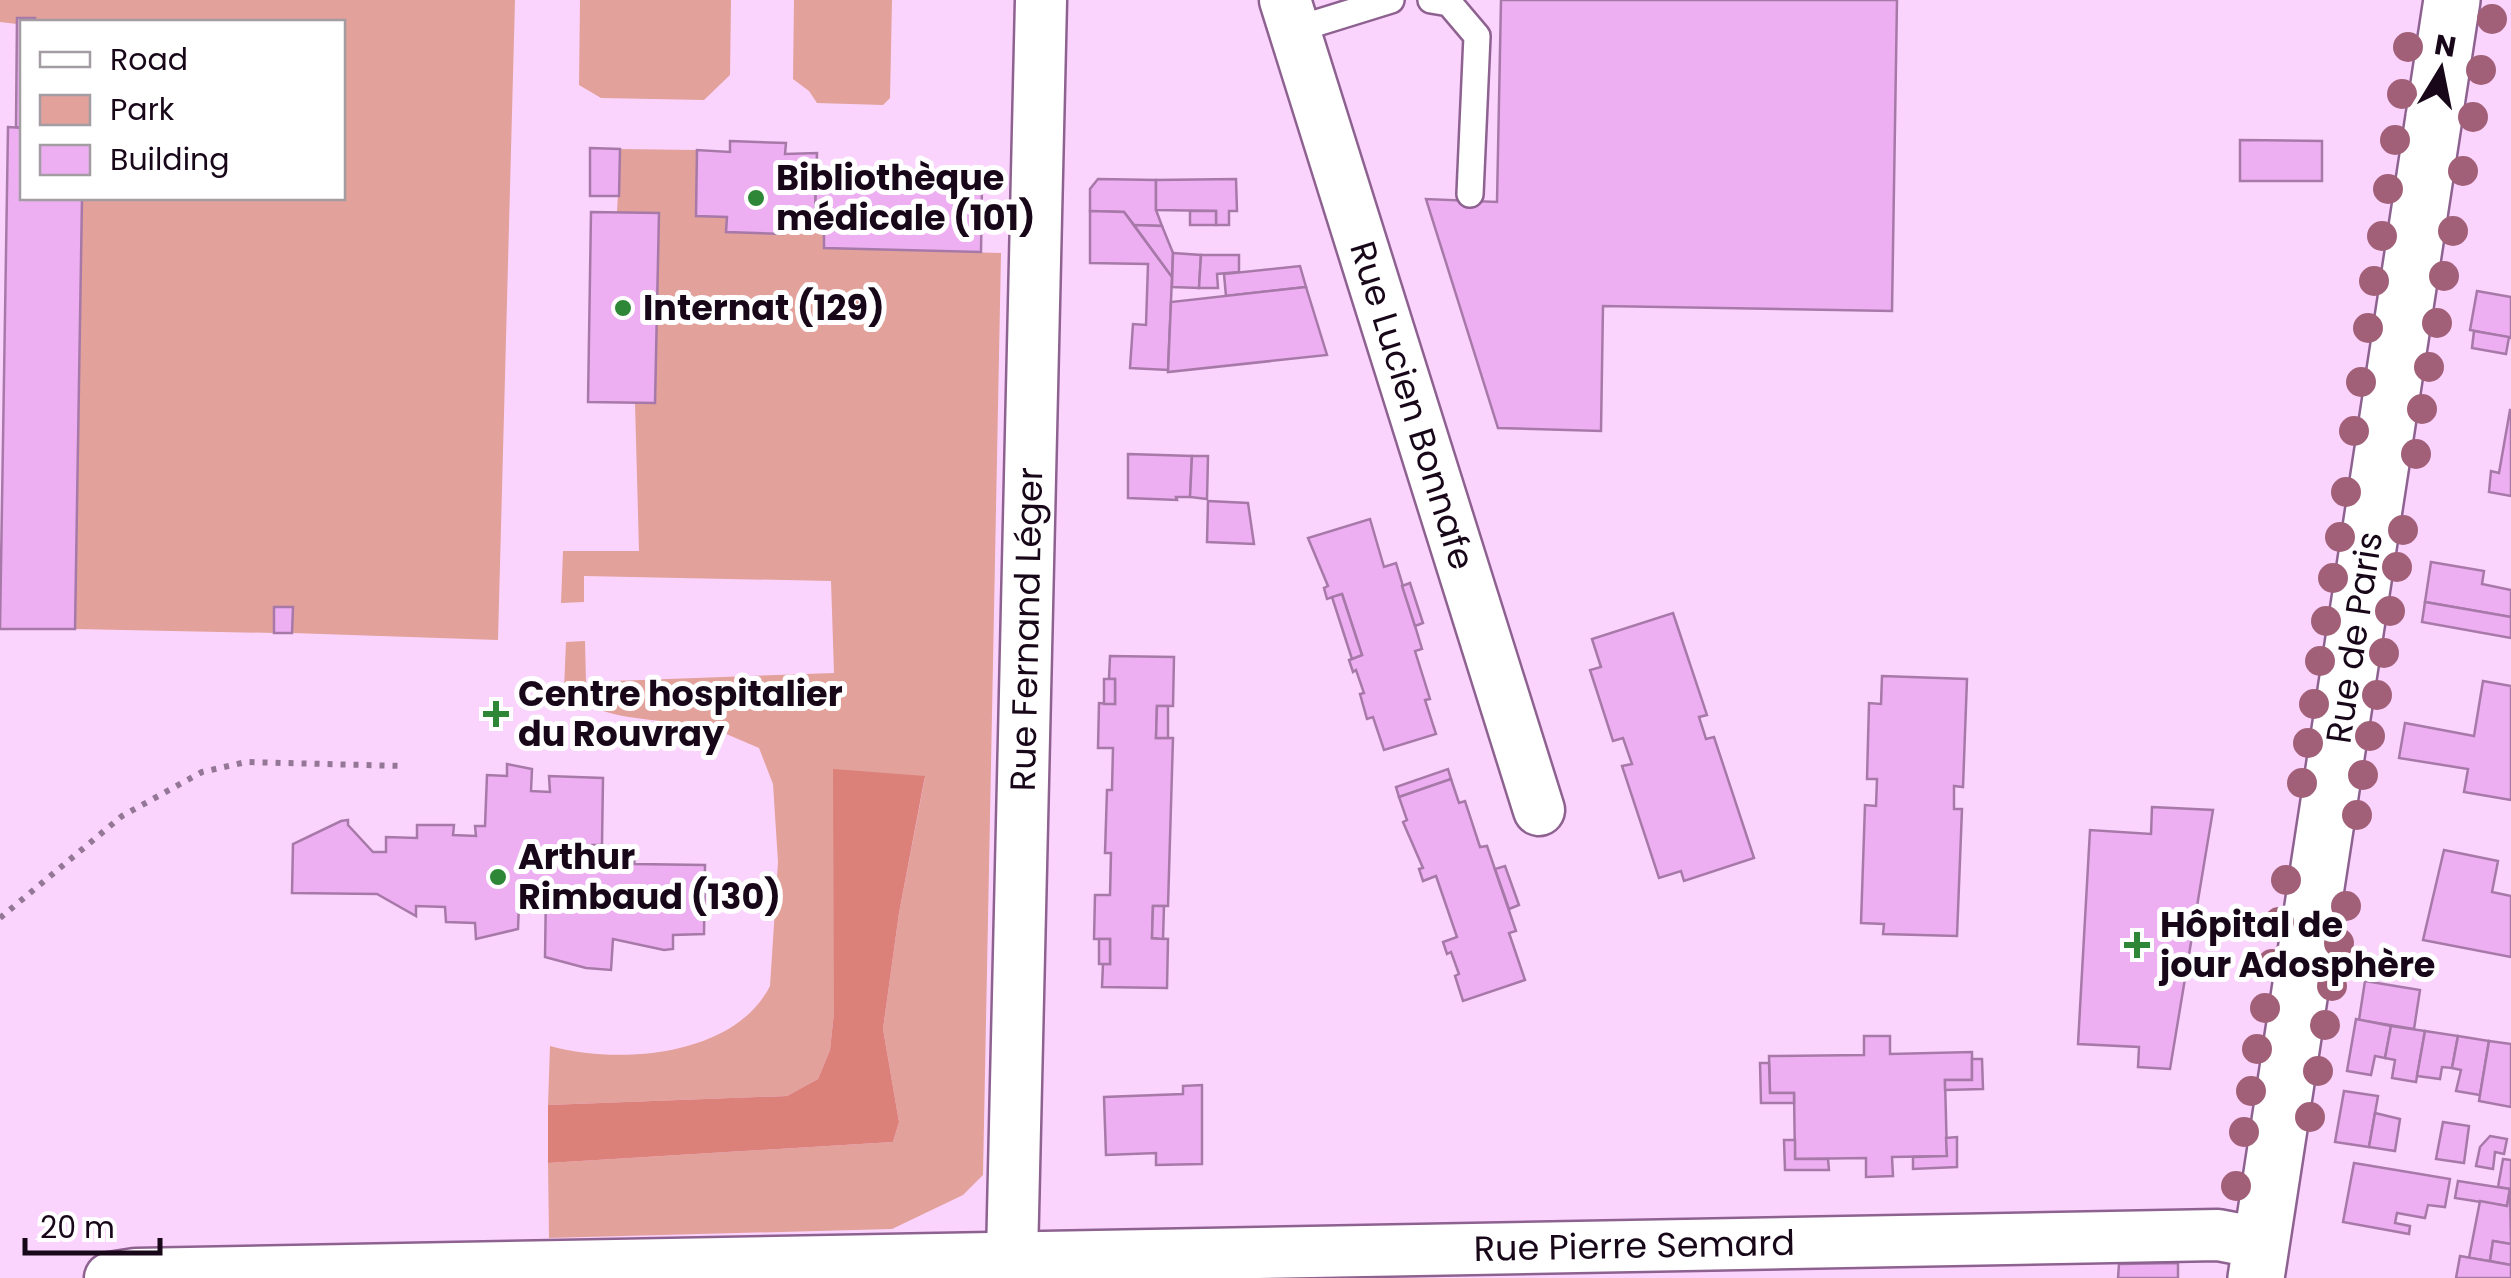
<svg xmlns="http://www.w3.org/2000/svg" width="2511" height="1278" font-family="Poppins,sans-serif">
  <rect width="100%" height="100%" fill="#fbd4fd"/>
  <g fill="#e2a19b">
    <polygon points="0,0 515,0 498,640 292,633 292,607 274,607 274,633 75,629 82,198 342,198 342,22 35,22 34,18 18,18 17,24 0,22"/>
    <polygon points="580,0 731,0 730,75 704,100 601,98 579,85"/>
    <polygon points="794,0 892,0 890,98 883,105 817,103 809,91 793,79"/>
    <path d="M 620,149 L 697,150 L 727,217 L 783,234 L 784,219 L 824,219 L 824,248 L 1001,253 L 983,1175 L 963,1195 L 892,1229 L 549,1238 L 548,1163 L 893,1142 L 899,1122 L 883,1029 L 899,913 L 925,777 L 834,1012 L 830,1050 L 818,1079 L 787,1096 L 548,1105 L 550,1046 C 618,1065 734,1057 770,986 L 778,862 L 773,784 L 759,748 C 742,741 725,732 707,728 C 659,716 603,725 564,689 L 566,642 L 585,641 L 586,682 L 834,673 L 831,581 L 584,576 L 584,602 L 561,603 L 563,551 L 639,551 L 635,403 L 655,402 L 659,214 L 617,213 Z"/>
  </g>
  <polygon fill="#dc807a" points="833,769 925,776 899,913 883,1029 899,1122 893,1142 548,1163 548,1105 787,1096 818,1079 830,1050 834,1012"/>
  <g fill="#eeaff2" stroke="#a779a9" stroke-width="2.5">
    <polygon points="1501,0 1897,0 1892,311 1603,306 1601,431 1498,428 1426,199 1497,202"/>
    <polygon points="17,18 35,18 35,22 22,22 22,128 16,127"/>
    <polygon points="8,127 22,128 22,198 82,198 75,629 0,629"/>
    <polygon points="2240,140 2322,141 2322,181 2240,181"/>
    <polygon points="730,141 786,143 785,154 817,153 815,219 784,219 783,234 726,232 727,217 696,216 697,150 730,152"/>
    <polygon points="590,148 620,149 619,196 590,196"/>
    <polygon points="1098,179 1156,180 1156,210 1162,226 1134,225 1124,212 1090,211 1090,189"/>
    <polygon points="1236,179 1237,211 1229,211 1229,225 1216,225 1216,211 1156,210 1156,180"/>
    <polygon points="816,181 982,184 981,252 824,248 824,219 815,219"/>
    <polygon points="1090,211 1124,212 1172,277 1168,370 1130,368 1133,324 1146,325 1148,264 1090,263"/>
    <rect x="1190" y="211" width="26" height="14"/>
    <polygon points="591,212 659,213 655,403 588,402"/>
    <polygon points="1134,225 1162,226 1173,253 1172,277"/>
    <polygon points="1173,253 1201,255 1199,288 1172,287"/>
    <polygon points="1201,255 1239,255 1239,272 1217,274 1218,288 1199,288"/>
    <polygon points="1300,266 1306,287 1226,296 1224,274"/>
    <polygon points="1306,287 1327,355 1168,372 1171,302"/>
    <polygon points="2477,291 2511,297 2511,338 2470,330"/>
    <polygon points="2474,331 2509,337 2506,354 2472,348"/>
    <polygon points="2510,410 2511,410 2511,496 2489,492 2491,471 2499,473"/>
    <polygon points="1128,454 1192,456 1190,497 1176,497 1177,500 1128,498"/>
    <polygon points="1192,456 1208,456 1207,499 1190,497"/>
    <polygon points="1208,501 1248,503 1254,544 1207,542"/>
    <polygon points="1370,519 1384,567 1396,563 1422,649 1415,651 1430,699 1425,700 1436,734 1384,750 1373,717 1367,719 1360,694 1364,693 1356,670 1353,672 1349,660 1362,655 1342,594 1327,599 1324,588 1328,586 1308,538"/>
    <polygon points="2431,562 2484,571 2482,584 2511,590 2511,617 2425,602"/>
    <polygon points="1410,583 1423,623 1415,626 1402,586"/>
    <polygon points="1342,594 1362,655 1352,659 1332,597"/>
    <polygon points="2425,602 2511,617 2511,638 2422,622"/>
    <polygon points="274,607 293,607 292,633 274,633"/>
    <polygon points="1673,613 1707,715 1699,717 1706,739 1714,737 1754,858 1684,881 1681,871 1659,878 1622,766 1632,764 1623,738 1613,741 1590,670 1601,667 1592,639"/>
    <polygon points="1110,656 1174,657 1173,706 1157,706 1156,738 1173,738 1168,906 1153,906 1152,938 1168,939 1167,988 1102,987 1103,964 1110,964 1110,939 1094,939 1095,895 1110,895 1111,853 1105,853 1107,790 1112,790 1113,748 1098,748 1099,703 1115,704 1115,679 1109,679"/>
    <polygon points="1882,676 1967,679 1963,787 1954,786 1954,809 1962,809 1957,936 1883,934 1884,924 1861,923 1865,805 1876,806 1877,779 1867,779 1869,703 1881,704"/>
    <rect x="1104" y="679" width="11" height="25"/>
    <polygon points="2483,681 2511,686 2511,800 2464,792 2468,769 2399,758 2405,723 2474,736"/>
    <polygon points="1157,706 1168,706 1168,738 1156,738"/>
    <polygon points="507,764 532,769 531,791 550,792 549,776 603,778 602,845 592,845 590,854 595,854 602,864 612,864 613,857 635,858 634,864 705,865 704,934 673,935 673,949 664,950 613,939 611,970 586,968 545,957 546,889 532,888 519,904 518,929 476,939 475,923 446,922 445,907 416,906 416,916 377,894 292,893 293,844 341,821 348,820 348,825 373,852 386,852 386,837 417,838 417,825 454,825 453,835 476,836 475,826 485,826 487,775 507,776"/>
    <polygon points="1448,769 1451,779 1399,797 1396,787"/>
    <polygon points="1451,779 1459,803 1465,801 1480,847 1487,846 1516,931 1509,933 1525,980 1463,1001 1455,976 1459,974 1451,952 1447,954 1443,942 1457,937 1436,876 1423,881 1419,869 1423,868 1403,822 1407,820 1399,797"/>
    <polygon points="2152,807 2213,810 2170,1069 2138,1067 2139,1047 2078,1044 2090,830 2151,834"/>
    <polygon points="2444,850 2498,861 2492,892 2511,896 2511,957 2423,940"/>
    <polygon points="1505,866 1519,905 1509,909 1495,869"/>
    <polygon points="1153,906 1164,906 1163,939 1152,938"/>
    <rect x="1099" y="939" width="11" height="25"/>
    <polygon points="2365,981 2420,990 2414,1029 2359,1020"/>
    <polygon points="2356,1019 2391,1026 2385,1058 2375,1056 2371,1075 2347,1071"/>
    <polygon points="2391,1026 2425,1031 2416,1082 2392,1078 2395,1060 2385,1058"/>
    <polygon points="2425,1031 2458,1036 2452,1068 2442,1067 2440,1079 2417,1076"/>
    <polygon points="1864,1036 1890,1036 1890,1054 1972,1052 1972,1080 1945,1080 1947,1156 1892,1157 1893,1176 1866,1177 1866,1158 1795,1159 1794,1093 1770,1093 1769,1056 1864,1055"/>
    <polygon points="2458,1036 2489,1041 2480,1095 2456,1091 2461,1070 2452,1068"/>
    <polygon points="2489,1041 2511,1044 2511,1107 2479,1101"/>
    <polygon points="1972,1059 1982,1059 1983,1089 1945,1090 1945,1080 1972,1080"/>
    <polygon points="1760,1063 1769,1063 1770,1093 1794,1093 1794,1103 1761,1103"/>
    <polygon points="1202,1085 1202,1164 1156,1165 1156,1153 1106,1155 1104,1097 1183,1094 1183,1086"/>
    <polygon points="2344,1091 2378,1096 2369,1147 2335,1142"/>
    <polygon points="2375,1113 2400,1119 2395,1151 2369,1147"/>
    <polygon points="2443,1122 2469,1126 2464,1163 2436,1159"/>
    <polygon points="2490,1136 2507,1139 2504,1154 2495,1152 2493,1169 2476,1166 2480,1147"/>
    <polygon points="1957,1137 1957,1167 1913,1169 1913,1157 1947,1156 1946,1138"/>
    <polygon points="1784,1140 1795,1140 1795,1159 1828,1159 1829,1170 1785,1170"/>
    <polygon points="2503,1159 2511,1160 2511,1189 2498,1187"/>
    <polygon points="2354,1163 2450,1179 2445,1207 2428,1205 2425,1218 2397,1213 2395,1223 2410,1226 2409,1234 2343,1222"/>
    <polygon points="2458,1181 2510,1189 2507,1206 2455,1198"/>
    <polygon points="2510,1189 2511,1244 2493,1241 2490,1261 2469,1258 2480,1201 2507,1206"/>
    <polygon points="2493,1241 2511,1244 2511,1265 2490,1261"/>
    <polygon points="2460,1256 2511,1265 2511,1278 2456,1278"/>
    <polygon points="2178,1263 2178,1278 2118,1278 2119,1264"/>
  </g>
  <g fill="none" stroke-linecap="round" stroke-linejoin="round">
    <g stroke="#8e6290" stroke-width="30">
      <g id="lane">
        <polyline points="1431,0 1449,3 1477,36 1470,194"/>
        <polyline points="1294,30 1391,0"/>
      </g>
    </g>
    <g stroke="#8e6290" stroke-width="55">
      <g id="street">
        <path id="s1" d="M 1285,0 L 1539,810"/>
        <path id="s2" d="M 1012,1257 L 1041,0"/>
        <path id="s3" d="M 110,1278 L 136,1274 L 2218,1235 L 2260,1243"/>
      </g>
    </g>
    <g stroke="#8e6290" stroke-width="60">
      <g id="secondary">
        <path id="s4" d="M 2256,1278 L 2452,0"/>
      </g>
    </g>
    <polyline stroke="#947796" stroke-width="6" stroke-dasharray="5 8" stroke-linecap="butt" points="0,918 122,816 202,772 246,762 403,766"/>
    <use href="#lane" stroke="#fff" stroke-width="25"/>
    <use href="#street" stroke="#fff" stroke-width="50"/>
    <use href="#secondary" stroke="#fff" stroke-width="55"/>
  </g>
  <g fill="#a16077">
    <circle cx="2492" cy="19" r="15"/>
    <circle cx="2408" cy="47" r="15"/>
    <circle cx="2481" cy="70" r="15"/>
    <circle cx="2402" cy="94" r="15"/>
    <circle cx="2473" cy="117" r="15"/>
    <circle cx="2395" cy="140" r="15"/>
    <circle cx="2463" cy="171" r="15"/>
    <circle cx="2388" cy="189" r="15"/>
    <circle cx="2453" cy="231" r="15"/>
    <circle cx="2382" cy="236" r="15"/>
    <circle cx="2444" cy="276" r="15"/>
    <circle cx="2374" cy="281" r="15"/>
    <circle cx="2437" cy="323" r="15"/>
    <circle cx="2368" cy="328" r="15"/>
    <circle cx="2429" cy="367" r="15"/>
    <circle cx="2361" cy="382" r="15"/>
    <circle cx="2422" cy="409" r="15"/>
    <circle cx="2354" cy="431" r="15"/>
    <circle cx="2416" cy="454" r="15"/>
    <circle cx="2346" cy="492" r="15"/>
    <circle cx="2403" cy="530" r="15"/>
    <circle cx="2340" cy="537" r="15"/>
    <circle cx="2397" cy="567" r="15"/>
    <circle cx="2333" cy="578" r="15"/>
    <circle cx="2390" cy="611" r="15"/>
    <circle cx="2326" cy="621" r="15"/>
    <circle cx="2384" cy="653" r="15"/>
    <circle cx="2320" cy="661" r="15"/>
    <circle cx="2377" cy="695" r="15"/>
    <circle cx="2314" cy="704" r="15"/>
    <circle cx="2370" cy="736" r="15"/>
    <circle cx="2308" cy="743" r="15"/>
    <circle cx="2363" cy="775" r="15"/>
    <circle cx="2302" cy="783" r="15"/>
    <circle cx="2357" cy="815" r="15"/>
    <circle cx="2286" cy="880" r="15"/>
    <circle cx="2346" cy="906" r="15"/>
    <circle cx="2279" cy="922" r="15"/>
    <circle cx="2339" cy="943" r="15"/>
    <circle cx="2272" cy="964" r="15"/>
    <circle cx="2332" cy="986" r="15"/>
    <circle cx="2265" cy="1008" r="15"/>
    <circle cx="2325" cy="1025" r="15"/>
    <circle cx="2257" cy="1049" r="15"/>
    <circle cx="2318" cy="1071" r="15"/>
    <circle cx="2251" cy="1091" r="15"/>
    <circle cx="2310" cy="1117" r="15"/>
    <circle cx="2244" cy="1132" r="15"/>
    <circle cx="2236" cy="1186" r="15"/>
  </g>
  <g fill="#2e8736" stroke="#fff" stroke-width="4">
    <circle cx="756" cy="198" r="10"/>
    <circle cx="623" cy="308" r="10"/>
    <path d="M491 699h10v10h10v10h-10v10h-10v-10h-10v-10h10z"/>
    <circle cx="498" cy="877" r="10"/>
    <path d="M2132 930h10v10h10v10h-10v10h-10v-10h-10v-10h10z"/>
  </g>
  <g text-anchor="middle" stroke-width="10" stroke-linejoin="round" paint-order="stroke">
    <g font-size="35" font-weight="bold" fill="#180719" stroke="#fff" text-anchor="start">
      <text x="776" y="190">Bibliothèque<tspan x="776" dy="40">médicale (101)</tspan></text>
      <text x="643" y="320">Internat (129)</text>
      <text x="518" y="706">Centre hospitalier<tspan x="518" dy="40">du Rouvray</tspan></text>
      <text x="518" y="869">Arthur<tspan x="518" dy="40">Rimbaud (130)</tspan></text>
      <text x="2160" y="937">Hôpital de<tspan x="2160" dy="40">jour Adosphère</tspan></text>
    </g>
    <g font-size="35" fill="#180719" stroke="#fff">
      <text dy="12" stroke="none"><textPath href="#s1" startOffset="425">Rue Lucien Bonnafe</textPath></text>
      <text dy="12" stroke="none"><textPath href="#s2" startOffset="628">Rue Fernand Léger</textPath></text>
      <text dy="12" stroke="none"><textPath href="#s4" startOffset="648">Rue de Paris</textPath></text>
      <text dy="12" stroke="none"><textPath href="#s3" startOffset="1525">Rue Pierre Semard</textPath></text>
    </g>
  </g>
  <rect x="20" y="20" width="325" height="180" fill="#ffffff" stroke="#a39ca3" stroke-width="2.5"/>
  <rect x="40" y="52" width="50" height="15" fill="#ffffff" stroke="#a39ca3" stroke-width="2.5"/>
  <text x="110" y="70" font-size="30" fill="#180719">Road</text>
  <rect x="40" y="95" width="50" height="30" fill="#e2a19b" stroke="#a39ca3" stroke-width="2.5"/>
  <text x="110" y="120" font-size="30" fill="#180719">Park</text>
  <rect x="40" y="145" width="50" height="30" fill="#eeaff2" stroke="#a39ca3" stroke-width="2.5"/>
  <text x="110" y="170" font-size="30" fill="#180719">Building</text>
  <g transform="translate(2441 70) rotate(10)" stroke="#ffffff" stroke-width="8" paint-order="stroke">
  <path d="M0-8L18 38L0 25L-18 38Z" fill="#180719"/>
  <text y="-15" font-size="28" font-weight="bold" text-anchor="middle" fill="#180719">N</text>
  </g>
  <path d="M25 1238v15h135v-15" fill="none" stroke="#180719" stroke-width="5"/>
  <text x="40" y="1238" font-size="30" fill="#180719" stroke="#ffffff" stroke-width="8" paint-order="stroke">20 m</text>
</svg>
